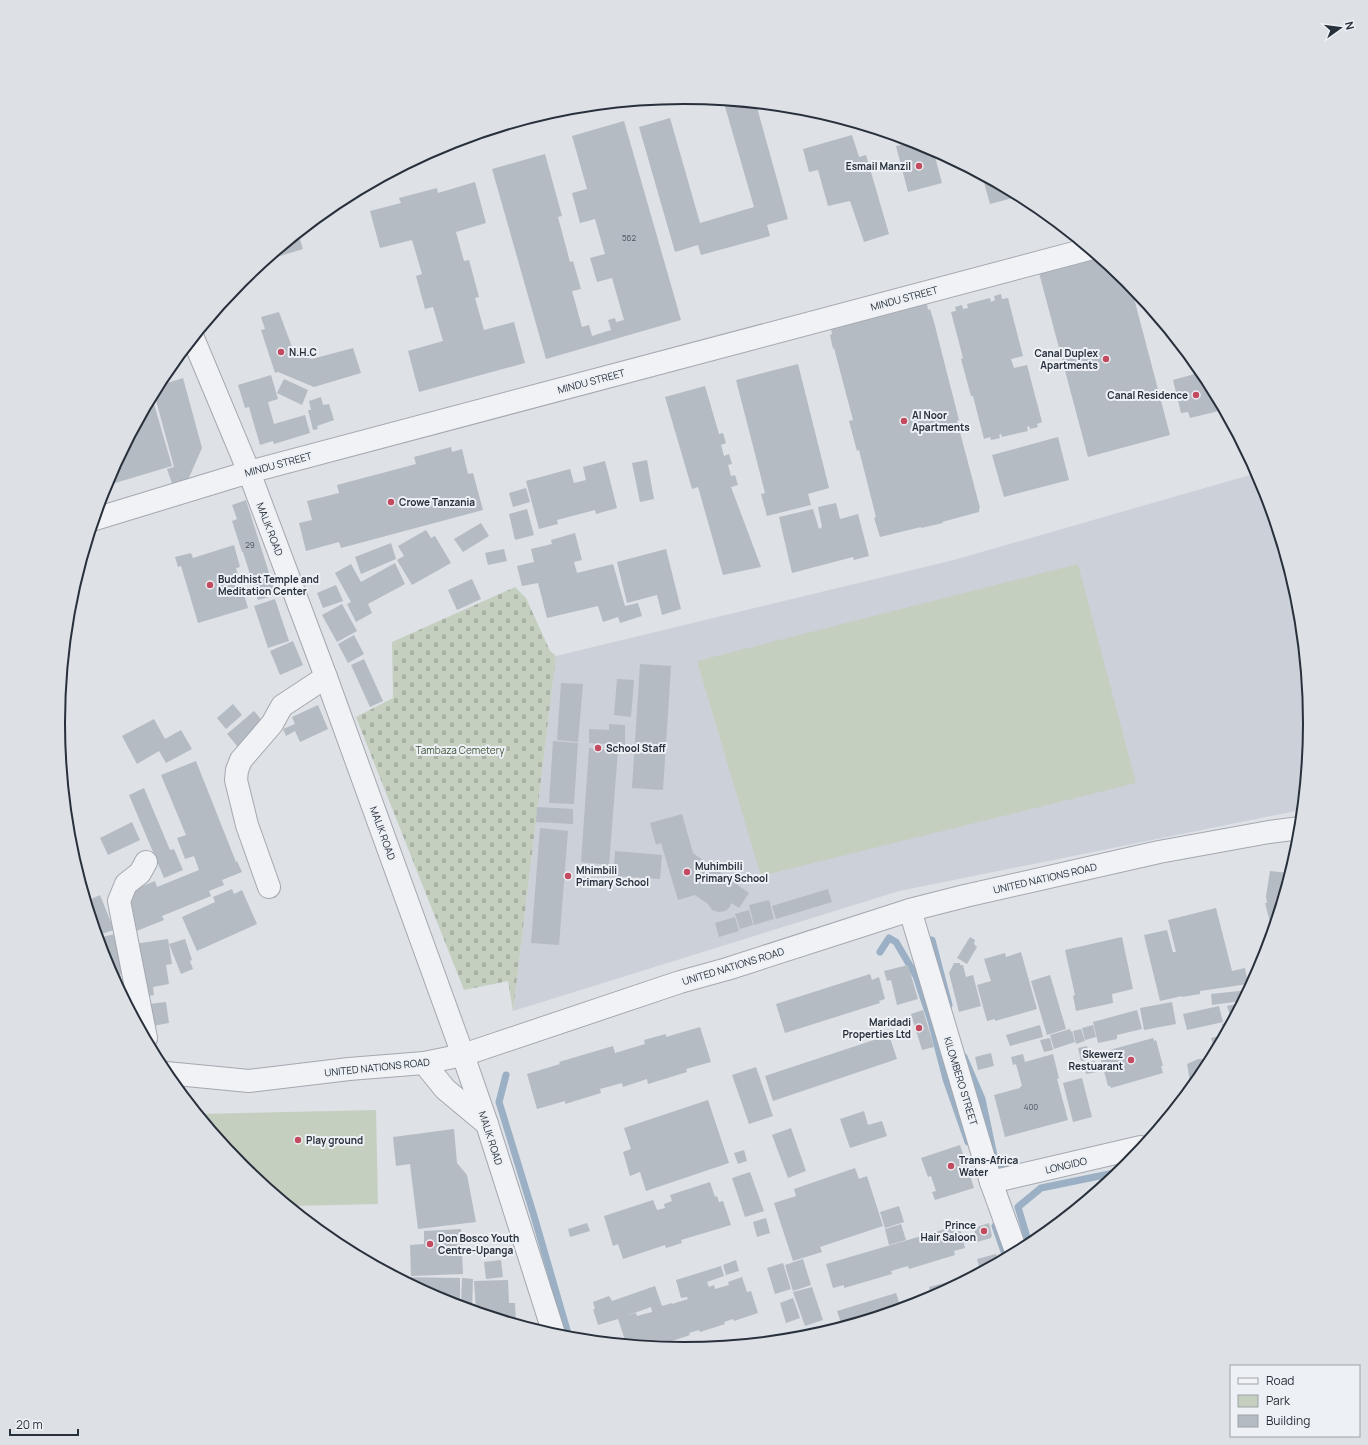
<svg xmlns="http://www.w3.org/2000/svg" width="1368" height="1445" font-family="Manrope,sans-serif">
  <defs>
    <pattern id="cemetery-stones" width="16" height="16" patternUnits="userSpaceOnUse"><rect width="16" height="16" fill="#c4cfc0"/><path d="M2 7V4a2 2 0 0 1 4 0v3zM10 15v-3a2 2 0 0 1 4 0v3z" fill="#a8b2a6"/></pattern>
  </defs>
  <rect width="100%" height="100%" fill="#dee1e6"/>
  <polygon fill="#ccd0d8" points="1257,473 1262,483 1298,601 1310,723 1301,810 899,891 513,1011 556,656 954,560"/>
  <g fill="#c4cfc0">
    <polygon points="1078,564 1136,783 761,876 697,661"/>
    <polygon points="376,1110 378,1204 291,1206 241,1165 199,1114"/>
  </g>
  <polygon fill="url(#cemetery-stones)" points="515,587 526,598 550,651 556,656 513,1011 508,981 464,990 356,717 393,698 392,642"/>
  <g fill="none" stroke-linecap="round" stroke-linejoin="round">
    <g stroke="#9bb0c4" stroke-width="7">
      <polyline points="932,940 949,1005"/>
      <polyline points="880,952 889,938 896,942 916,976 931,1021 946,1079 968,1142"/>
      <polyline points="964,1057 982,1099 996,1165 1014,1170"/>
      <polyline points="506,1075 499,1102 534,1216 569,1337"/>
      <polyline points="995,1226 1006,1257"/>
      <polyline points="1029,1244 1018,1207 1041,1188 1119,1172"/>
    </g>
  </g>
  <g fill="#b5bbc3" fill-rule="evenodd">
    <polygon points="729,101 756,104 788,219 767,225 770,236 701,255 698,245 675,252 639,127 670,118 700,223 754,207 724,103"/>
    <polygon points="624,121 681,320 546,359 492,169 545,154 562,216 558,217 570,262 573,261 581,289 572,291 582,327 589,325 592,336 611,330 608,320 615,318 616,322 624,320 612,278 597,282 590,258 605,254 595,219 580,223 572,193 587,189 572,136"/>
    <polygon points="852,135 859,157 866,155 889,234 864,242 850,201 828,206 818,170 809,172 803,149"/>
    <polygon points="915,142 933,149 942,183 908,192 896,146"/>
    <polygon points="982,175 1020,196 990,204"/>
    <polygon points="475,182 486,223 456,232 464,261 469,260 479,297 475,298 484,330 514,322 525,363 419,392 408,351 443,341 433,307 425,309 416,276 422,274 412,240 380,248 370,211 401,203 399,198 437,188 438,193"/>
    <polygon points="298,233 303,249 264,261"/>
    <polygon points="1095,254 1130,283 1170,435 1088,457 1038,269"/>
    <polygon points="1001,294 1002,299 1008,298 1023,356 1011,359 1014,368 1027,365 1042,422 1037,424 1038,427 1030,429 1029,426 1027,427 1028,431 1002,437 1001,434 999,435 1000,438 991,440 990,437 984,439 973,396 971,396 961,359 963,358 951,312 956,311 955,307 962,305 963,309 968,308 967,304 990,298 991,302 995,300 994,296"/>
    <polygon points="927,304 928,310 930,309 934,322 959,420 957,421 980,508 979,509 979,512 942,522 943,523 921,528 921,527 880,537 874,518 876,517 859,450 857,451 849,421 853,420 834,348 833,349 830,335 832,334 831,329"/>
    <polygon points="279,312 295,355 312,359 353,348 361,373 314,387 278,372 275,373 261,330 265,329 261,317"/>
    <polygon points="798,364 829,488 808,494 811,505 767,516 761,494 765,493 736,380"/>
    <polygon points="1202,372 1223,410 1190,418 1188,412 1181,413 1173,380"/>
    <polygon points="271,375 278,399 268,402 274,424 305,415 310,433 274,444 273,441 260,445 249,407 245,408 238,385"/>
    <polygon points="183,378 202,448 187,482 173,486 167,469 174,467 154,393 158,386"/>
    <polygon points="284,379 308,390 302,405 277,393"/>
    <polygon points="705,386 719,434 723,433 726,443 721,445 724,456 729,454 732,464 728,465 731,476 735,475 738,485 731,487 761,567 723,575 698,487 692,489 665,397"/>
    <polygon points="152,397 172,466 105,486 133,431 140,429 138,423"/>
    <polygon points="321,397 323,405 329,404 334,420 317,426 318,429 313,430 308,410 311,410 309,401"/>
    <polygon points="1058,437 1069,480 1004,497 992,455"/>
    <polygon points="451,447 452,452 462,449 468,474 473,473 483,510 341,548 339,542 306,551 299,523 312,520 307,501 339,493 337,485 416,464 414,457"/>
    <polygon points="647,460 654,499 640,502 632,463"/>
    <polygon points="605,461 617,508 596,514 595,510 557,520 558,524 539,529 526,481 570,469 574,483 586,480 583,467"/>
    <polygon points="526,488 530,502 513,507 509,493"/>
    <polygon points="246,500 276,595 258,600 243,552 242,552 232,521 237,519 232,505"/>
    <polygon points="836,503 840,519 858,514 869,556 854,560 853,557 792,573 779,517 813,509 819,529 822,527 818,507"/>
    <polygon points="527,509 534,535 515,540 509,514"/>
    <polygon points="481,523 489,536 463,552 454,539"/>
    <polygon points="426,530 431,538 435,536 451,563 412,585 397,560 404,556 398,546"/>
    <polygon points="575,533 582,560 574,562 577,573 613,564 625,606 638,603 642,616 620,623 618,617 603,622 598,606 547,618 538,583 522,586 517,566 534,562 531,549 552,544 551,540"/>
    <polygon points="391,543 396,559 361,574 355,557"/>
    <polygon points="234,545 240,567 236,568 248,608 198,623 181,566 178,567 175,557 191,553 193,558"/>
    <polygon points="504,549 507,561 488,565 485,553"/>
    <polygon points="666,549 681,609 662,615 657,595 627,603 617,562"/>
    <polygon points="395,563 405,584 368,604 372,613 356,622 347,604 351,602 335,573 351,564 361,582"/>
    <polygon points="472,579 481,599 457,610 448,590"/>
    <polygon points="336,585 343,601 323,608 317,593"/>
    <polygon points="275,599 289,641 268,648 254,606"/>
    <polygon points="342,604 357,631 337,642 322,615"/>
    <polygon points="354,635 364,654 348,663 338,644"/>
    <polygon points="293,641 303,665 280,675 270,651"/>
    <polygon points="364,659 383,701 370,707 351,665"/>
    <polygon points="640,664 671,666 663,790 632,788"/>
    <polygon points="617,679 634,680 631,717 614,715"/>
    <polygon points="561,683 583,684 578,742 557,740"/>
    <polygon points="233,704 242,715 226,729 217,718"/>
    <polygon points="318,705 328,729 300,742 295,731 286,736 283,729 295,724 292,717"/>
    <polygon points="254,711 265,724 238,747 227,734"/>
    <polygon points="154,719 165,739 181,730 192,749 166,763 159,751 137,764 122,736"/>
    <polygon points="609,724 625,725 625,748 608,747 608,744 589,743 589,729 609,730"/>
    <polygon points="553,741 578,743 574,804 549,803"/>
    <polygon points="589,748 618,750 609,865 581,862"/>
    <polygon points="196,761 236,862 237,861 242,872 222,880 224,885 209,891 211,896 162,916 164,920 134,932 128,892 155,881 157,887 199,870 194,856 185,859 177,838 186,835 161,775"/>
    <polygon points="144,788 170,850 174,849 183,870 164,878 129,795"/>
    <polygon points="537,807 573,809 573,824 536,822"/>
    <polygon points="682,814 693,853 749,893 739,908 731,903 730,907 725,911 719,912 712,910 708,904 695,895 678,900 661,843 656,845 650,823"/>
    <polygon points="132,822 140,840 108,855 100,838"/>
    <polygon points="540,828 568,831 559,945 531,943"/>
    <polygon points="615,851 662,855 660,879 613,876"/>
    <polygon points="1270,871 1289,873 1272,930 1265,903 1267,903 1266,896"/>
    <polygon points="232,889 234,894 242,890 257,924 197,951 182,917 215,902 213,897"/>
    <polygon points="828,889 832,902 776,919 772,906"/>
    <polygon points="100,895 114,930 98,935 87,901"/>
    <polygon points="769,900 774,919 754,925 749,905"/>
    <polygon points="1216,908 1232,971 1245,968 1248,984 1200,991 1200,994 1182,997 1182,996 1160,1001 1144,935 1167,930 1175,960 1173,952 1176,952 1168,920"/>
    <polygon points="749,910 753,925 740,929 735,914"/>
    <polygon points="735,917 739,931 719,937 715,923"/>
    <polygon points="115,934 130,972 120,974 127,1001 106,962 98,938"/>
    <polygon points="970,937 975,940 974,944 977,947 967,964 957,958"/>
    <polygon points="1122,937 1133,989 1112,994 1113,1003 1076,1011 1073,996 1075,995 1065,950"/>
    <polygon points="168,939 172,964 166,965 169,984 153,987 154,995 143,997 134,944"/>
    <polygon points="185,939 192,960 190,961 193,969 181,974 169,944"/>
    <polygon points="1021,952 1037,1009 995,1021 995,1019 987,1021 977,985 991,981 984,959 1005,953 1006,957"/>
    <polygon points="954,963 960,963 960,965 963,965 966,977 973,975 981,1006 959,1012 949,973"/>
    <polygon points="908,965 918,999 897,1005 891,980 887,981 884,971"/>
    <polygon points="870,974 872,980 879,977 885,999 879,1001 880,1003 785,1033 776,1004"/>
    <polygon points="1050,975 1066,1029 1047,1035 1031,981"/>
    <polygon points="1248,990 1241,1001 1212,1005 1211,994"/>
    <polygon points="166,1002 169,1023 152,1026 148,1004"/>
    <polygon points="1172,1002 1176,1024 1144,1030 1140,1008"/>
    <polygon points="1241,1003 1233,1018 1231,1018 1227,1006"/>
    <polygon points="1219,1006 1223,1022 1187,1030 1183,1014"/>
    <polygon points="923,1010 934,1047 922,1050 911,1014"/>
    <polygon points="1137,1010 1142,1029 1117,1035 1117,1039 1098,1043 1093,1022"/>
    <polygon points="1230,1022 1230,1023 1224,1033 1222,1024"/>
    <polygon points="1040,1025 1043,1037 1010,1046 1006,1035"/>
    <polygon points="1093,1025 1096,1037 1085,1040 1082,1028"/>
    <polygon points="700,1027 711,1062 686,1069 687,1072 648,1084 647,1079 623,1087 622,1083 600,1089 601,1093 565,1104 565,1101 537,1109 527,1074 560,1064 559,1062 613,1046 615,1053 645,1044 644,1040 666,1034 666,1037"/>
    <polygon points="1070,1029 1071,1032 1072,1031 1075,1042 1054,1049 1050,1035"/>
    <polygon points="1081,1029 1085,1041 1076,1044 1073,1031"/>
    <polygon points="889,1035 897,1059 773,1101 765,1076"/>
    <polygon points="1224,1035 1215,1051 1211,1038"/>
    <polygon points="1050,1038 1053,1050 1044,1052 1040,1040"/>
    <polygon points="1153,1038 1154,1041 1156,1040 1163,1066 1161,1066 1163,1073 1111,1088 1110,1086 1108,1086 1099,1053"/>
    <polygon points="1087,1046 1090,1059 1081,1061 1078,1048"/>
    <polygon points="991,1053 994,1066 978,1070 975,1057"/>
    <polygon points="1023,1054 1025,1062 1053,1054 1059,1078 1057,1079 1068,1120 1005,1137 994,1095 1020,1088 1020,1087 1022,1086 1016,1064 1013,1065 1011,1057"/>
    <polygon points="1198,1059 1211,1059 1204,1070 1191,1087 1187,1064"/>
    <polygon points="1095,1061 1097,1072 1086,1074 1084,1063"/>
    <polygon points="756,1067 773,1116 749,1124 732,1075"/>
    <polygon points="1082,1078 1092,1117 1073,1122 1063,1083"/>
    <polygon points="708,1100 729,1163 646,1191 640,1172 630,1176 623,1152 631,1149 624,1128"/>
    <polygon points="864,1111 868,1125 882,1121 887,1136 850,1148 840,1119"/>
    <polygon points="791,1128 806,1171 788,1178 772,1135"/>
    <polygon points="454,1129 457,1163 467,1175 476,1222 418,1229 410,1164 396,1166 393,1137"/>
    <polygon points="960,1145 974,1188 935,1200 932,1192 936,1191 931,1176 928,1177 921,1158"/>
    <polygon points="744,1150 747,1161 738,1164 734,1153"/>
    <polygon points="855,1168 859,1179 867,1176 883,1226 820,1247 822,1252 793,1261 774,1203 796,1196 794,1189"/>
    <polygon points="750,1172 764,1211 745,1217 732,1178"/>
    <polygon points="710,1182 715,1197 717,1196 719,1202 723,1201 731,1225 681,1240 682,1243 666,1248 665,1245 623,1259 618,1244 613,1246 604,1216 653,1200 657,1210 665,1208 664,1204 672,1201 670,1195"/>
    <polygon points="899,1206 904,1222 885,1228 880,1212"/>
    <polygon points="766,1218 770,1233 757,1237 753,1222"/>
    <polygon points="587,1223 590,1231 570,1237 568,1229"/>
    <polygon points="989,1223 992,1236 991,1237 991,1238 977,1242 974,1228"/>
    <polygon points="901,1224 906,1240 889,1245 885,1229"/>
    <polygon points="959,1225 965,1248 954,1251 955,1255 909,1269 908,1266 891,1271 892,1274 844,1288 844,1285 833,1288 826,1264"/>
    <polygon points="461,1229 463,1274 411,1276 410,1245 424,1244 424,1231"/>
    <polygon points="996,1254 998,1261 980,1271 977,1259"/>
    <polygon points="803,1259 811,1285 793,1291 785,1265"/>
    <polygon points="501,1260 503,1277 486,1279 484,1262"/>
    <polygon points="736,1260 739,1271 726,1275 723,1265"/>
    <polygon points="783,1263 791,1289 775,1294 767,1268"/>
    <path d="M 721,1266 L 724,1276 L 707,1282 L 709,1287 L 714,1285 L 715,1289 L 729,1285 L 728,1282 L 742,1277 L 747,1292 L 751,1291 L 758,1313 L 734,1321 L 733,1319 L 724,1322 L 725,1324 L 700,1332 L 699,1330 L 689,1333 L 690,1335 L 657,1346 L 656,1343 L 651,1345 L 626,1343 L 618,1319 L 598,1325 L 593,1309 L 595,1309 L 593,1302 L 609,1296 L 612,1301 L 655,1286 L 662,1306 L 672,1303 L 672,1304 L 688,1299 L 687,1297 L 681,1298 L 676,1280 ZM 651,1307 L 652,1312 L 637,1316 L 636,1313 L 626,1316 Z"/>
    <polygon points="400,1277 460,1278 460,1305 444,1301"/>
    <polygon points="967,1277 967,1278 931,1297 929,1287"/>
    <polygon points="462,1278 473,1279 472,1309 461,1306"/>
    <polygon points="508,1280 509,1303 515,1303 516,1323 476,1310 474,1281"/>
    <polygon points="812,1287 823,1320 805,1326 793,1292"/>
    <polygon points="896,1293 901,1308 842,1326 837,1311"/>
    <polygon points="793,1298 800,1318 786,1323 780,1303"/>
    <polygon points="832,1324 833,1328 823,1331 821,1327"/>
  </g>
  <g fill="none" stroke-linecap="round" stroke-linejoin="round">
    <g stroke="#a4a8b0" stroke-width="24">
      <g id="minor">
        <polyline points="193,338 249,472 326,677 463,1055 487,1124 554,1334"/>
        <polyline points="95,519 249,472 1089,249"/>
        <polyline points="146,862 140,873 126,884 119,901 146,1038"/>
        <polyline points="269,887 247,825 236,780 237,770 241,760 272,724 282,706 326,677"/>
        <polyline points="910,910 991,1182 1016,1251"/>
        <polyline points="991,1182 1141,1147"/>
      </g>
    </g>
    <g stroke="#a4a8b0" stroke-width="24">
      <g id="tertiary">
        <polyline points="424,1063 445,1089 487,1124"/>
        <polyline points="166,1073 249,1081 349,1069 424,1063 463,1055 680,982 727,969 910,910 965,896 1159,852 1269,832 1300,828"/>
      </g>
    </g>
    <use href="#minor" stroke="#f0f2f5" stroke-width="22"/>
    <use href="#tertiary" stroke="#f0f2f5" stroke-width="22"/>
  </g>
  <g fill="#c34b60" stroke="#edf0f4" stroke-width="1.5">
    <circle cx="919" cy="166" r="4"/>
    <circle cx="281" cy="352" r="4"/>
    <circle cx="1106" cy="359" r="4"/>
    <circle cx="1196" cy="395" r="4"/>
    <circle cx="904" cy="421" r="4"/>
    <circle cx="391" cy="502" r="4"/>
    <circle cx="210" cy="585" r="4"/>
    <circle cx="598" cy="748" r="4"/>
    <circle cx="687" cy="872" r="4"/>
    <circle cx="568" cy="876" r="4"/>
    <circle cx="919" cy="1028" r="4"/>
    <circle cx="1131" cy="1060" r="4"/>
    <circle cx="298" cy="1140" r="4"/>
    <circle cx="951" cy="1166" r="4"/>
    <circle cx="984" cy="1231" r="4"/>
    <circle cx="430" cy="1244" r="4"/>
  </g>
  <g text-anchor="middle" stroke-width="4" stroke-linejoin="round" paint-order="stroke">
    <g font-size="8" fill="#4b535e">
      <text x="629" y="241">562</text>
      <text x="250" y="548">29</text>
      <text x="1031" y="1110">400</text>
    </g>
    <g font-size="10" font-weight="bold" fill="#28303c" stroke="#edf0f4" text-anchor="start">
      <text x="911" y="170" text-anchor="end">Esmail Manzil</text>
      <text x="289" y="356">N.H.C</text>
      <text x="1098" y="357" text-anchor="end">Canal Duplex<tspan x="1098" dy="12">Apartments</tspan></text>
      <text x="1188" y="399" text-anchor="end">Canal Residence</text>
      <text x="912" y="419">Al Noor<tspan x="912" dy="12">Apartments</tspan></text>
      <text x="399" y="506">Crowe Tanzania</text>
      <text x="218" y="583">Buddhist Temple and<tspan x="218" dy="12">Meditation Center</tspan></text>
      <text x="606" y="752">School Staff</text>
      <text x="695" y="870">Muhimbili<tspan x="695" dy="12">Primary School</tspan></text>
      <text x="576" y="874">Mhimbili<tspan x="576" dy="12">Primary School</tspan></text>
      <text x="911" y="1026" text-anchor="end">Maridadi<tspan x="911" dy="12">Properties Ltd</tspan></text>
      <text x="1123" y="1058" text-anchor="end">Skewerz<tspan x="1123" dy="12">Restuarant</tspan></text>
      <text x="306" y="1144">Play ground</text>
      <text x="959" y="1164">Trans-Africa<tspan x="959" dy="12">Water</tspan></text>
      <text x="976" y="1229" text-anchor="end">Prince<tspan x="976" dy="12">Hair Saloon</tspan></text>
      <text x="438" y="1242">Don Bosco Youth<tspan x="438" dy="12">Centre-Upanga</tspan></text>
    </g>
    <g font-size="10" fill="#28303c" stroke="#edf0f4">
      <text transform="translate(904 298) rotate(-15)" y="4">MINDU STREET</text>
      <text transform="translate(591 381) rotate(-15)" y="4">MINDU STREET</text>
      <text transform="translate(278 464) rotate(-15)" y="4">MINDU STREET</text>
      <text transform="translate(270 529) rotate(69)" y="4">MALIK ROAD</text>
      <text transform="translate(383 833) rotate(70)" y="4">MALIK ROAD</text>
      <text transform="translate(1045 878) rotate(-13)" y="4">UNITED NATIONS ROAD</text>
      <text transform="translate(733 966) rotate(-17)" y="4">UNITED NATIONS ROAD</text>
      <text transform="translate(377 1067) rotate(-6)" y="4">UNITED NATIONS ROAD</text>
      <text transform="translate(961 1081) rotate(73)" y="4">KILOMBERO STREET</text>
      <text transform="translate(491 1138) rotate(72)" y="4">MALIK ROAD</text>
      <text transform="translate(1066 1165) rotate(-13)" y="4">LONGIDO</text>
    </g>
    <g font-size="10" fill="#3d5637" stroke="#edf0f4">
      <text x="460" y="754">Tambaza Cemetery</text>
    </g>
  </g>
  <path d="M0 0H1368V1445H0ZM65 723a619 619 0 1 1 1238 0a619 619 0 1 1-1238 0Z" fill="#dde1e5" fill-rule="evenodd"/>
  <path fill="none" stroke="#28303c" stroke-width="2" d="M65 723a619 619 0 1 1 1238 0a619 619 0 1 1-1238 0Z"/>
  <rect x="1230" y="1365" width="130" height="72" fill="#edf0f4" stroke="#9ea3aa"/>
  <rect x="1238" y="1378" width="20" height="6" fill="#f0f2f5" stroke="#9ea3aa"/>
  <text x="1266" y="1385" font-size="12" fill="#28303c">Road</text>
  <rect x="1238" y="1395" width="20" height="12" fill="#c4cfc0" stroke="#9ea3aa"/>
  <text x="1266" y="1405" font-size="12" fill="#28303c">Park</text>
  <rect x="1238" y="1415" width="20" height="12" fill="#b5bbc3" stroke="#9ea3aa"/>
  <text x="1266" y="1425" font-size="12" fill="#28303c">Building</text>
  <g transform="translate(1340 28) rotate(76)" stroke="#edf0f4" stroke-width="3" paint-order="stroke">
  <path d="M0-3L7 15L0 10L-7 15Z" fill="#28303c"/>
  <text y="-6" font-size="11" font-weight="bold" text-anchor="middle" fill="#28303c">N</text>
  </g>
  <path d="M10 1429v6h68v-6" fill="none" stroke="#28303c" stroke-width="2"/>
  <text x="16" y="1429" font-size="12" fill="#28303c" stroke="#edf0f4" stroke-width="3" paint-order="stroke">20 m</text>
</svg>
